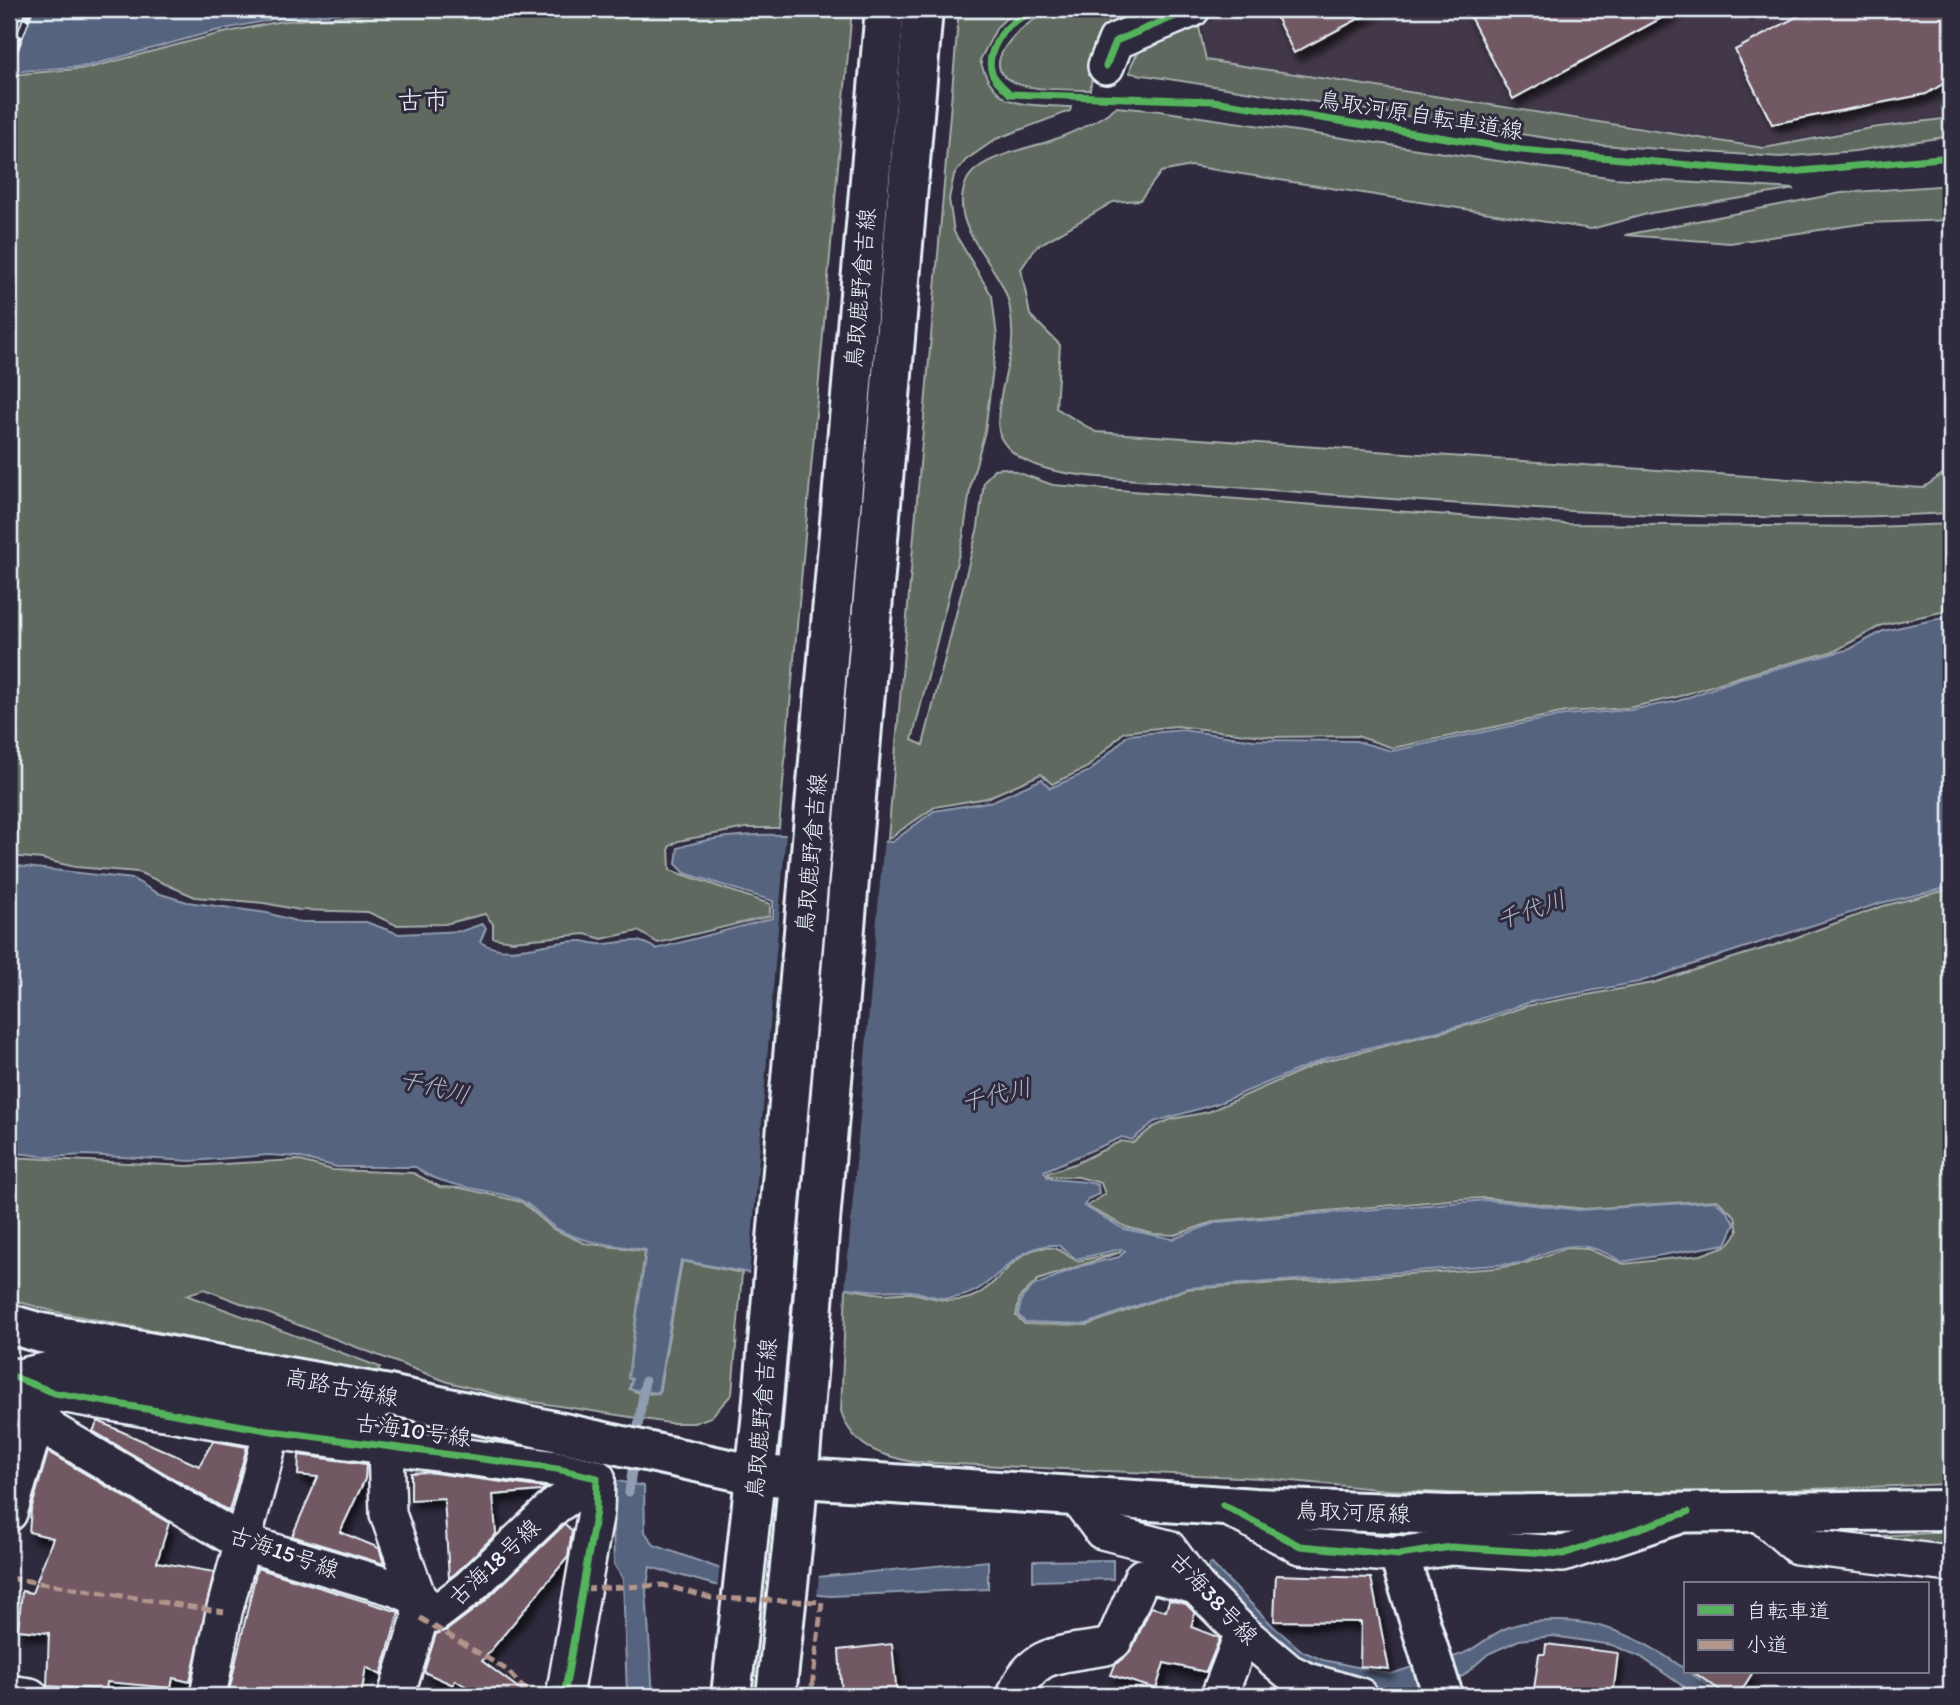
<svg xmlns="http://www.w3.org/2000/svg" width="1960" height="1705" font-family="Itim,'Klee One',sans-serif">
  <defs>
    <filter id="shadow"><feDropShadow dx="4.5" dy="8" stdDeviation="3.5" flood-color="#0009"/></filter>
  </defs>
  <rect width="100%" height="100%" fill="#2f2a3d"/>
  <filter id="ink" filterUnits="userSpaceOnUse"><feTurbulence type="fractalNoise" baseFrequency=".0143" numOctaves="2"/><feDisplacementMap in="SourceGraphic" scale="14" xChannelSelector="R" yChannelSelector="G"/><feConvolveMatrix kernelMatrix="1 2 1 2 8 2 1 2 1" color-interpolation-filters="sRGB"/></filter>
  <g filter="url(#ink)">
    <polygon fill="#433848" points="1235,9 1951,9 1951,116 1869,126 1764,146 1207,59 1202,25"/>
    <g fill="#5f695e" stroke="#a4adab" stroke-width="2">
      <polygon points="417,9 852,9 779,828 746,828 678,841 669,847 670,870 770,904 770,916 658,943 638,931 602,939 585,934 513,941 493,938 493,924 485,914 445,924 396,925 368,912 299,910 264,903 195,897 138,872 75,867 42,859 9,856 9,75 89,68 218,34 277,22"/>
      <path d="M 959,9 L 1016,9 L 997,27 L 980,60 C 995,111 1026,104 1071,107 L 1070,111 L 996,139 L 966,160 L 954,175 L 949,199 L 954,232 L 992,296 L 997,337 L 985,431 L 971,483 L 963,538 L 912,740 L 923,745 L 978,527 L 984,482 L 994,469 L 1005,468 L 1053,485 L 1566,524 L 1872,527 L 1951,524 L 1951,610 L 1882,625 L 1835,651 L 1745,675 L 1677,697 L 1628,708 L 1566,712 L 1393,748 L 1357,736 L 1272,737 L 1176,726 L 1124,732 L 1088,767 L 1052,784 L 1041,774 L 987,798 L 935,807 L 888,839 Z"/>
      <path d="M 1063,9 L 1165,9 L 1098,40 L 1090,90 C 1069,90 1027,91 1009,80 C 982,63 1016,32 1032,21 C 1041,15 1053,12 1063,9 Z"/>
      <path d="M 1198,22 L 1206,60 L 1764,148 L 1871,128 L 1951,118 L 1951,136 L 1855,151 L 1780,157 L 1585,144 L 1130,73 C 1132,42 1174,33 1198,22 Z"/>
      <path d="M 1116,107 L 1160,111 L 1614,178 L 1795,189 L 1651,213 L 1591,229 L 1191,166 L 1161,172 L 1140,200 L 1113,202 L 1036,247 L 1021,269 L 1030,315 L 1060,345 L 1056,408 L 1096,432 L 1923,488 L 1951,468 L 1951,513 C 1671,529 1388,497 1109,478 C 1076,475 1022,472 1002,440 C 991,421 1007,372 1011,351 C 1013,338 1012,321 1010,309 C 1004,264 946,232 966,182 C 976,157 1027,149 1050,141 C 1072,133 1098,122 1116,107 Z"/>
      <polygon points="1951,185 1951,220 1867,223 1730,243 1625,235 1841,193"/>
      <path d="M 1951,889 L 1951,1484 L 1621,1496 L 1508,1496 L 1388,1490 L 1260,1478 L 913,1462 C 879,1455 852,1447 841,1411 L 846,1288 C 858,1290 871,1293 884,1294 C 893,1294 902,1292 911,1293 C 931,1296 947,1305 969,1298 C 1001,1288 1015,1242 1054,1248 C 1063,1250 1069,1258 1077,1261 L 1121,1252 L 1038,1280 L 1020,1297 L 1016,1316 L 1025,1324 L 1087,1325 L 1187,1289 L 1497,1268 L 1526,1263 L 1566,1248 L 1588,1249 L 1624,1264 L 1701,1255 L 1728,1245 L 1738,1232 L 1735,1216 L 1717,1200 L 1584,1209 L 1487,1198 L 1461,1199 L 1216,1221 L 1175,1235 L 1154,1234 L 1126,1227 L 1091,1209 L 1087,1206 L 1105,1194 L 1101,1183 L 1078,1177 L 1049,1176 L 1047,1173 L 1077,1163 L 1121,1141 L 1133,1143 L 1153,1127 L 1172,1119 L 1208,1112 L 1321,1062 L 1484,1021 L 1526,1006 L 1653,983 L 1778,944 L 1883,906 Z"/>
      <polygon points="9,1157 187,1166 297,1160 333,1170 413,1173 440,1187 461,1188 522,1202 553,1229 584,1243 645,1251 628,1378 632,1379 629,1389 642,1394 659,1393 682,1261 742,1273 732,1394 711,1417 694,1423 669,1423 514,1399 448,1382 204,1289 186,1295 380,1367 379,1370 371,1373 52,1311 9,1299"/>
      <polygon points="1951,1532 1951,1560 1799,1540"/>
    </g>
    <g fill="#56637f" stroke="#909caf" stroke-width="2">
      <polygon points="9,9 388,9 274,19 215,31 88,66 9,72"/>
      <path d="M 1951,616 L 1951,887 L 1881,903 L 1639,982 L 1530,1002 L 1467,1024 L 1326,1058 L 1219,1103 L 1154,1122 L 1132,1140 L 1122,1137 L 1044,1171 L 1048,1178 C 1065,1182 1081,1179 1098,1185 L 1099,1194 L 1088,1199 L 1084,1206 L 1124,1229 L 1173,1239 L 1217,1222 L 1488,1200 L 1579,1210 L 1714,1201 L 1726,1210 L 1735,1224 L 1726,1244 L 1622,1262 C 1585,1238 1561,1243 1523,1263 L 1187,1288 L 1086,1324 L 1025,1322 L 1018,1315 L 1022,1298 L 1033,1286 L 1081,1266 L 1119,1257 L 1125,1251 L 1121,1249 L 1076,1259 L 1058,1245 C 1010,1242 996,1295 951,1298 C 936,1300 924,1292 910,1291 C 895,1289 881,1292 867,1290 C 805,1284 742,1272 681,1260 L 658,1393 L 630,1389 L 632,1379 L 628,1378 L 646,1250 C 616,1245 585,1244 557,1229 C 543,1221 534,1205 518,1199 C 489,1189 435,1186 416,1167 L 337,1167 L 297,1157 L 269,1155 L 191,1161 L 86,1155 L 49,1157 L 9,1152 L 9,865 L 133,879 L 157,893 L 187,902 L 267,913 L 299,922 L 366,922 L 399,934 L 462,931 L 482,924 L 486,928 L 480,942 C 512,961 548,939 582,941 C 590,942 596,945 604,944 C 628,943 634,935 656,949 L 773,918 L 773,901 L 685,873 L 676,864 L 678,848 C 746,825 821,838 892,842 L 934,811 L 993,801 L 1042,779 L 1050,788 L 1090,771 L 1128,735 L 1183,730 L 1254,740 L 1356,741 L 1392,751 L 1564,715 L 1630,710 L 1678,701 L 1741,678 L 1850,649 L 1883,631 Z"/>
      <polygon points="612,1480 644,1486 645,1532 654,1545 718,1568 817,1577 988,1561 988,1589 830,1596 715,1585 650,1567 646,1591 653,1696 627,1696 623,1579 614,1564"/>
      <polygon points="1113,1560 1113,1579 1033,1581 1033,1561"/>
      <path d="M 1211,1563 L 1273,1626 L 1302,1651 L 1323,1660 L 1391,1674 L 1448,1655 L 1453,1657 C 1475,1652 1489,1634 1509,1627 C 1525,1621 1540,1621 1557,1621 C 1625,1620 1671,1660 1723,1696 L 1697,1696 L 1641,1657 L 1612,1645 L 1553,1636 L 1519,1640 L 1488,1654 L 1463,1676 L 1419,1688 L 1399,1691 L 1360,1688 L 1312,1676 L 1201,1576 Z"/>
    </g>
    <g fill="#2f2a3d">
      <polygon points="786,832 884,838 845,1291 749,1276"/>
      <polygon points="720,1564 819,1573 817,1599 717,1589"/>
    </g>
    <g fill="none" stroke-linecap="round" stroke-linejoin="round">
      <g stroke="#909caf" stroke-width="9">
        <polyline points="636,1440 645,1381"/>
        <polyline points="629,1492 634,1457"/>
      </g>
    </g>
    <g fill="#715963" stroke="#e8f1f8" stroke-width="2" filter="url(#shadow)">
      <polygon points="1272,9 1377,9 1294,53"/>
      <polygon points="1466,9 1678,9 1513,99"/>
      <polygon points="1811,9 1951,9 1951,79 1926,94 1772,124 1735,50"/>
      <polygon points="98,1421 199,1466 213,1441 247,1447 229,1511 93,1431"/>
      <polygon points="48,1452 169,1523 157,1562 214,1572 190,1682 173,1678 171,1688 107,1682 106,1690 47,1686 49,1633 18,1630 22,1591 32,1593 53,1538 29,1532 31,1510"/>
      <polygon points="299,1455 366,1464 365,1479 340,1532 379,1548 384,1564 292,1536 318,1477 298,1475"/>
      <polygon points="427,1472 546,1488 541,1491 493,1495 496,1534 456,1573 449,1578 444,1498 411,1500 411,1473"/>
      <polygon points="565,1524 572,1531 568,1557 482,1661 529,1696 482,1696 455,1680 453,1685 424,1672 436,1634 447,1630 483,1603"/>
      <polygon points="257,1568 399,1612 381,1675 366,1667 361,1696 228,1696"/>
      <polygon points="1276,1575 1371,1578 1389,1669 1360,1666 1361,1622 1274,1621"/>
      <polygon points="1169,1600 1186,1604 1195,1613 1191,1627 1220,1638 1206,1672 1164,1663 1156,1689 1111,1675 1115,1665 1132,1649 1151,1607 1166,1611"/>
      <polygon points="892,1644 897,1696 842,1696 839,1650"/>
      <polygon points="1546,1644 1618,1653 1613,1696 1533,1696 1539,1654 1545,1654"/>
      <polygon points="1693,1672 1753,1672 1738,1696 1729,1696"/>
    </g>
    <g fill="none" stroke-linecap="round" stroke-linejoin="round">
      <g stroke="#e8f1f8" stroke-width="40">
        <g id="street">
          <polyline points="1106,66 1116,41 1192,9"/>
          <polyline points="9,1375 55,1393 272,1431 557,1469 597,1478 596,1511 564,1696"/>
          <polyline points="15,1378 51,1430 241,1542 398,1589 418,1598 420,1618 396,1696"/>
          <polyline points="15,1378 61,1367 341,1418 389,1395"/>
          <polyline points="386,1446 388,1514 418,1598 435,1614 469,1588 555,1506 597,1478"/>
          <polyline points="1076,1496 1102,1531 1168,1548 1196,1586 1243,1633 1289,1672 1308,1681 1360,1696"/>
          <polyline points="1223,1505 1300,1546 1399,1555 1451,1547 1563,1554 1675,1517"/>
          <polyline points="9,1513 36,1423 26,1400"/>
          <polyline points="1759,1513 1797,1546 1951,1564"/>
          <polyline points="9,1693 30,1696"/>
          <polyline points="208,1696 224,1612 272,1431"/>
          <path d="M 1015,1696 C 1032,1650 1062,1655 1106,1647 L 1114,1641 L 1142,1577 L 1158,1576 L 1196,1586"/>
          <polyline points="1219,1696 1243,1633"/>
        </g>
      </g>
      <g stroke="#e8f1f8" stroke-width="44">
        <g id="secondary">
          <polyline points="9,1324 41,1333 389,1395 756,1475"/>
          <polyline points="1399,1555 1443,1696"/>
        </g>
      </g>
      <g stroke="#e8f1f8" stroke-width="44">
        <g id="primary">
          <polyline points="772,1476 1255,1508 1448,1515 1951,1510"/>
          <polyline points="731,1696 761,1422 885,9"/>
          <polyline points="776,1696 793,1539 923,9"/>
        </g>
      </g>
      <use href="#street" stroke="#2f2a3d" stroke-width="35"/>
      <use href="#secondary" stroke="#2f2a3d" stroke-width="38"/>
      <use href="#primary" stroke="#2f2a3d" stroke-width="38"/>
      <g stroke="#e8f1f8" stroke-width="8">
        <polyline id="rail" points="9,65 30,9"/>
      </g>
      <use href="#rail" stroke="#2f2a3d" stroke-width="5" stroke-dasharray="16" stroke-linecap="butt"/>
      <g stroke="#b2968c" stroke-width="5" stroke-dasharray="10 5" stroke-linecap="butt">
        <polyline points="9,1578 224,1612"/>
        <polyline points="584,1589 663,1585 711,1598 822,1602 811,1696"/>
        <polyline points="420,1618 507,1670 531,1696"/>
      </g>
      <g stroke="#2f2a3d" stroke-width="11">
        <g id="cycleway">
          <path d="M 1049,9 C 1039,12 1026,14 1017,20 C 1002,28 985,55 992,73 C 995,81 1004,87 1010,94 L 1213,101 L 1521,150 L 1780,173 L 1951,157"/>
          <polyline points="1106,66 1116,41 1192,9"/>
          <polyline points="9,1375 55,1393 272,1431 557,1469 597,1478 596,1511 564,1696"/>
          <polyline points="1223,1505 1300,1546 1399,1555 1451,1547 1563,1554 1688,1512"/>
        </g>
      </g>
      <use href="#cycleway" stroke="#56b35d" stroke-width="7"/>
    </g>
  </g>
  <g text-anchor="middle" stroke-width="6" stroke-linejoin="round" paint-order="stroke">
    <g font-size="23" fill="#e8f1f8" stroke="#2f2a3d">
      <text transform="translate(1421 115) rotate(9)" y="8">鳥取河原自転車道線</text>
      <text transform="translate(860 288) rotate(-85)" y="8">鳥取鹿野倉吉線</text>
      <text transform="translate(811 853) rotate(-85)" y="8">鳥取鹿野倉吉線</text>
      <text transform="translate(342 1387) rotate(11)" y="8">高路古海線</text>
      <text transform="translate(761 1418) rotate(-85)" y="8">鳥取鹿野倉吉線</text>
      <text transform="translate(413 1430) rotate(8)" y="8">古海10号線</text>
      <text transform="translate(1353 1512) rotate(2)" y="8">鳥取河原線</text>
      <text transform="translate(284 1552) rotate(19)" y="8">古海15号線</text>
      <text transform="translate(494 1562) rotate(-43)" y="8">古海18号線</text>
      <text transform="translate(1214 1598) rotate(47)" y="8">古海38号線</text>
    </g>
    <g font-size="24" font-style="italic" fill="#aeb8c8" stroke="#2f2a3d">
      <text transform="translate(1531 910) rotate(-19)" y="8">千代川</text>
      <text transform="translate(434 1087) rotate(14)" y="8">千代川</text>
      <text transform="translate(996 1095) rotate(-13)" y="8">千代川</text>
    </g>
    <g font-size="26" fill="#e8f1f8" stroke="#2f2a3d">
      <text x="423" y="109">古市</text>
    </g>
  </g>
  <rect width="1960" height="1705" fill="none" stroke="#2f2a3d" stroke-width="35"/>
  <rect x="18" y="18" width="1925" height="1670" fill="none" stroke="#e8f1f8" stroke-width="2.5" filter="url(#ink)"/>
  <rect x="1684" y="1582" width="245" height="91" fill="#2f2a3d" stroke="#797a88" stroke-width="2"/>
  <rect x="1698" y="1605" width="35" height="10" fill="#56b35d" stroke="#797a88" stroke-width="2"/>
  <text x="1746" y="1618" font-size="21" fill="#e8f1f8">自転車道</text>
  <rect x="1698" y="1640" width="35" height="10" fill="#b2968c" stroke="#797a88" stroke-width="2"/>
  <text x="1746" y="1652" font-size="21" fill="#e8f1f8">小道</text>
</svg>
